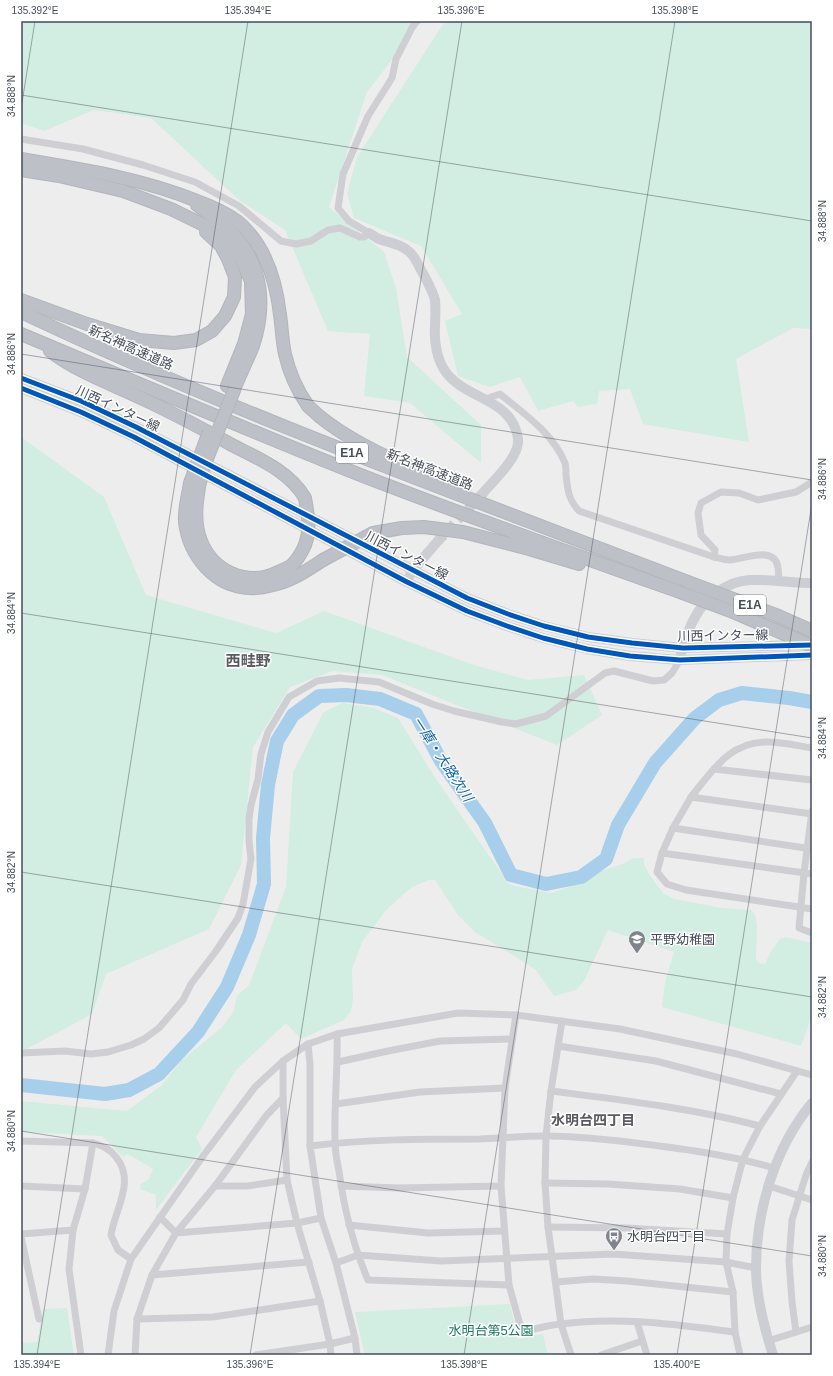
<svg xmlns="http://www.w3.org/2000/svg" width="833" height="1376" font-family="Helvetica,'Noto Sans JP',sans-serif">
  <rect width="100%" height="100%" fill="#eeeded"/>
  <g fill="#d2ede2">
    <polygon points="21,21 422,21 367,92 329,207 384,252 396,288 407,357 481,425 481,463 410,403 364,396 370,334 328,331 285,230 240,201 151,118 94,110 44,131 21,123"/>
    <polygon points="445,21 812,21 812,329 793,328 736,359 749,442 643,424 630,389 599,391 597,404 578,407 573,401 538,411 520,377 490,387 458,376 445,321 462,314 421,246 354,218 347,193 357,157"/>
    <polygon points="21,437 104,497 146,595 276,633 324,611 474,665 528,680 584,675 602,715 557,745 382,675 333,671 290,687 253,747 241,865 209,929 106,974 92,1014 21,1052"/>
    <polygon points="342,703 374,708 398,718 436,779 508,883 514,886 551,893 586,881 600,871 623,864 633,858 644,858 644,864 649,874 663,893 674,899 722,908 751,910 755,914 757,925 756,959 759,963 765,964 770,953 780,939 786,937 812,943 812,1015 801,1046 662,1007 665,982 674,952 608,930 584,981 576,990 554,996 535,969 475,932 458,915 435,880 429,880 412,887 388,908 362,942 352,969 353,999 351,1011 344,1020 301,1039 286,1023 236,1070 196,1137 202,1149 156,1210 156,1195 140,1189 141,1184 149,1179 153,1169 128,1154 123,1157 102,1136 21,1132 21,1101 127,1111 162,1085 181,1061 222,1027 233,1013 237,996 249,985 286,887 293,772 323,713"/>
    <polygon points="510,1304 518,1339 543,1334 548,1355 365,1355 355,1312"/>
    <polygon points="67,1308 74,1355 21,1355 21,1343 37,1342 43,1309"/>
  </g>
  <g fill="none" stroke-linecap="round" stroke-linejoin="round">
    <polyline stroke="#a7ceea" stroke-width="14" points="21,1085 105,1094 129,1090 159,1074 198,1032 227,987 249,935 264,884 263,838 268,785 277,741 293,715 319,696 346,695 380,699 416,714 441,761 485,823 511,875 546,884 581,877 606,859 618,825 655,763 695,718 719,700 742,693 789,698 812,702"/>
    <polyline stroke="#cccdcf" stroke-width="10" stroke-dasharray="10 5" stroke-linecap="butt" points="437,542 484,492"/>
    <g stroke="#b3b5bc" stroke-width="14">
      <g id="highway">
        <path d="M 21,159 C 80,169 141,178 197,201 C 211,206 225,212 237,221 C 265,244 276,280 280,315 C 282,327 282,341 285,354 C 289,372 297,390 308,406 C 311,409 316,413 319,416 C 346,438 387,458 419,471"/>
        <polyline points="21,170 59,176 123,191 171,209 216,231 228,241 239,254 251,281 252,314 244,344 227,386"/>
        <path d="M 197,205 C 210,215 225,224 235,236 C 263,267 266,307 253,346 C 248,359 241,372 236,385"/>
        <polyline points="21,300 87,324 139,340 174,343 196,340 212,331 225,316 234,297 235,277 228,259 221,246 206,232"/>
        <path d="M 21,312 C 238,415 464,496 688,582"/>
        <path d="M 21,334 C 133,381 245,429 358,474 C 463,515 570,553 677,591"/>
        <path d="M 50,351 C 77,372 112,384 143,399 C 173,413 203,429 232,445 C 259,459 289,471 305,498"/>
        <path d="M 190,483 C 188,496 184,509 185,522 C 189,556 215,587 250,588 C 259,589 269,586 277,584 C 293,580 309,569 323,560"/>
        <path d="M 199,487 C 196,505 194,523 201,541 C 213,572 248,587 278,572 C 283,570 288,568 292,565 C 298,559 302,552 305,545"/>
        <polyline points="373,533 402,528 424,527 463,532 529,549 579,564"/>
      </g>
    </g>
    <g stroke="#cfcfd3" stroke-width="7">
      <polyline points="21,139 83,149 143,165 195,182 239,206 281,241 296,244 311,241 328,230 340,228 360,237 364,237 369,233 349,221 338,208 343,174 368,116 392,78 396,59 413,26 417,21"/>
      <path d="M 485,399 L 500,394 C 523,413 553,433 565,463 C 566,466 566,471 566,475 C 568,491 568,499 579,511 L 714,557 C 719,558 724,560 729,560 C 743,560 775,544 778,568 C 779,572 778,576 779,580"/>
      <polyline points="714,557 715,550 701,535 698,513 701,503 721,492 739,493 758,500 796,492 812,482"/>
      <path d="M 812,748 C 798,746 783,742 769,742 C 730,741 713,770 691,797 L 812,814"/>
      <polyline points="714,769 812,780"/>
      <polyline points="691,797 673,828 662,853 812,874"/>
      <polyline points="812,811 804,873 799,928 812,933"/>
      <polyline points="673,828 812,849"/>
      <polyline points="662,853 657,872 667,884 686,890 812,909"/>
      <path d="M 516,1015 L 505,1088 L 501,1186 L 509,1285 L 522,1332 C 535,1329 548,1325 561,1324 C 619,1316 678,1325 735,1332"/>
      <polyline points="562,1021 551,1091 546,1136 545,1183 548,1227 561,1324 571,1355"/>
      <path d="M 337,1034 C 338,1070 334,1105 335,1141 C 335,1151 337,1162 339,1171 C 344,1209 353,1245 368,1280 L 509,1285"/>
      <polyline points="308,1044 310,1064 310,1146 321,1218 336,1263 355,1338 357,1355"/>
      <polyline points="558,1046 656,1061 781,1094"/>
      <polyline points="21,1053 65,1051 91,1054 108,1052 131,1045 144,1039 159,1028 183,1000 191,984 216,951 238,918 243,904 251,859 249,841 249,819 251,805 258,779 261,754 268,732 289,697 317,681 339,678 379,682 432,704 454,711 502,722 516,724 546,716 605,673 614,671 653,681 664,680 672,673 680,660"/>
      <polyline points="338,1062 388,1051 440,1041 512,1039"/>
      <path d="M 551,1091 C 621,1100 692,1108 760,1126"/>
      <polyline points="283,1098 287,1180 297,1223 320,1301 330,1344 331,1355"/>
      <polyline points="336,1104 420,1092 505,1088"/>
      <path d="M 21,1141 L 93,1143 C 103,1146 110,1149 116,1157 C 136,1181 115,1209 111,1235 L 118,1250 L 131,1259"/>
      <path d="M 310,1146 C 367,1139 423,1139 480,1139 C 502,1138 524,1136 546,1136 C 573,1136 601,1139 628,1142 C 677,1148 726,1154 774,1168"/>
      <polyline points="545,1183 608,1184 680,1189 733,1198"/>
      <polyline points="21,1186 85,1189"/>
      <polyline points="215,1186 248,1186 287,1180"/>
      <polyline points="341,1186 399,1188 501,1186"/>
      <polyline points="769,1186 812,1200"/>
      <polyline points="160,1217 176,1233 297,1223 321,1218"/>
      <polyline points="349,1225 428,1233 504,1231"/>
      <polyline points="548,1227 627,1228 727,1234"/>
      <polyline points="21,1234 73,1230"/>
      <polyline points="21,1237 39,1319"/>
      <polyline points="336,1263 358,1255 441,1261 613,1254 726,1262 756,1268"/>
      <polyline points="152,1275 309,1262"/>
      <polyline points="556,1282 593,1279 627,1281 733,1292"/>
      <polyline points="137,1319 213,1317 320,1301"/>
      <polyline points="637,1322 647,1355"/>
      <polyline points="796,1332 792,1302 789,1261 792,1220 806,1175 812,1162"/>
      <polyline points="768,1341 812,1327"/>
      <polyline points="81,1355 69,1269 73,1230 85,1189 93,1143"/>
      <polyline points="108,1355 114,1311 131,1259 203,1156 255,1087 283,1061 308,1044 337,1034 458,1013 516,1015 620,1029 737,1054 812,1075"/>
      <polyline points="135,1355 137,1319 152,1275 176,1233 215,1186 266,1116 283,1098 283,1061"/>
      <polyline points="256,1355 330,1344 355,1338"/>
      <polyline points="601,1355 642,1341"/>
      <polyline points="740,1355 735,1332 733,1292 726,1262 727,1234 733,1198 743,1159 760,1126 797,1071"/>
    </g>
    <g stroke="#cdced3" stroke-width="10">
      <path d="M 369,233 C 373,235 377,239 382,240 C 391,243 400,244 407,250 C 414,254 417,263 421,270 C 426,279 432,289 435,300 C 436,309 435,319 435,328 C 434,342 437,359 445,371 C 465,400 513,398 518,439 C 520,456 495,479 484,492"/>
      <polyline points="21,378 81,401 136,427 467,598 508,614 544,626 588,637 632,643 683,648 809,645"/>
      <polyline points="21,388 81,412 134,437 407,582 467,611 507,626 543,638 587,649 630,656 680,660 812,655"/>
      <polyline points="410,575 413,570 437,542"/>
      <path d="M 681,654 C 685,643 688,629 694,619 C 704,599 727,581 750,580 C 771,579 791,583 812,583"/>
      <path d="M 773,1355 C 764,1327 756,1297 756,1268 C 756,1211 775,1147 812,1103"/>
    </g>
    <use href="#highway" stroke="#bdc0c7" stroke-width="12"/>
    <g stroke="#b3b5bc" stroke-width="14" stroke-linecap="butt">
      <g id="highway-bridge">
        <polyline points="190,483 209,432"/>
        <polyline points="199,487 203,469 235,388"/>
        <path d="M 305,498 C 308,515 311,529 305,545"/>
        <polyline points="323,560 373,533"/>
        <polyline points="688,582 776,615 812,631"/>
        <polyline points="677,591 733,612 812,646"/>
      </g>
    </g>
    <use href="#highway-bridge" stroke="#bdc0c7" stroke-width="12"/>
    <g stroke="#fff" stroke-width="8">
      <g id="cycleway">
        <polyline points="21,378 81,401 136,427 467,598 508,614 544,626 588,637 632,643 683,648 812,645"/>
        <polyline points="21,388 81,412 134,437 407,582 467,611 507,626 543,638 587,649 630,656 680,660 812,655"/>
      </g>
    </g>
    <use href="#cycleway" stroke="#0057b8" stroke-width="5"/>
  </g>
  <path fill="none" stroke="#454c59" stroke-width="1" stroke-opacity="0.45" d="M 21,95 L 812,221M 21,109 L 35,21M 21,354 L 812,480M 21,613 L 812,738M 21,872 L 812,997M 21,1131 L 812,1256M 37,1355 L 248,21M 250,1355 L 462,21M 464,1355 L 675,21M 677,1355 L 812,503"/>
  <defs>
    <g id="school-pin" transform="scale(0.9)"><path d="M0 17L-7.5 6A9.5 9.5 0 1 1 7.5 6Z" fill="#80848d" stroke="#fff"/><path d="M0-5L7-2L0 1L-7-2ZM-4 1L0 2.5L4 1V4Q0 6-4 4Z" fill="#fff"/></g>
    <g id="bus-pin" transform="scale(0.9)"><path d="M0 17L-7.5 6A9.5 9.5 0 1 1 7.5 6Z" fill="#80848d" stroke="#fff"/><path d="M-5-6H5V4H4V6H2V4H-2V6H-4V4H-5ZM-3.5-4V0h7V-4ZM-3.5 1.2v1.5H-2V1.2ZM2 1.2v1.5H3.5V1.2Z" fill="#fff"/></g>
  </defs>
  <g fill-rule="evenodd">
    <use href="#school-pin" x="637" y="939"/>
    <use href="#bus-pin" x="614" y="1236"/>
  </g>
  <g text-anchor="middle" stroke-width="3" stroke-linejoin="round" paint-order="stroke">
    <g fill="#fff" stroke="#7d828b" stroke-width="1">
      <rect x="336" y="443" width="32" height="20" rx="3"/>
      <rect x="734" y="595" width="32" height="20" rx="3"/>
    </g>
    <g font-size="12" font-weight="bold" fill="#454c59">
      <text x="352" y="457">E1A</text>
      <text x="750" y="609">E1A</text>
    </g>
    <g font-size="13" fill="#454c59" stroke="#fff">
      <text transform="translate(131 347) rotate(24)" y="5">新名神高速道路</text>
      <text transform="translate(118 408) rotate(25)" y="5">川西インター線</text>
      <text transform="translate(430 469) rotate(21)" y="5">新名神高速道路</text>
      <text transform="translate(407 555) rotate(27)" y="5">川西インター線</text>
      <text transform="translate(723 635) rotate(-1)" y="5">川西インター線</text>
    </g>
    <g font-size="13" fill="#454c59" stroke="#fff" text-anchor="start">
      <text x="650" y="944">平野幼稚園</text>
      <text x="627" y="1241">水明台四丁目</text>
    </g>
    <g font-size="13" fill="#19785c" stroke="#fff">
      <text x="491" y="1335">水明台第5公園</text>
    </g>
    <g font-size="14" font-style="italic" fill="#0f64a2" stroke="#fff">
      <text transform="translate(443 759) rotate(57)" y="5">一庫・大路次川</text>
    </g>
    <g font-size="14" font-weight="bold" fill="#595b61" stroke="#fff">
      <text x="593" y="1125">水明台四丁目</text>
    </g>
    <g font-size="15" font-weight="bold" fill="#595b61" stroke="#fff">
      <text x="248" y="666">西畦野</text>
    </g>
  </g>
  <rect width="833" height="1376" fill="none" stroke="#ffffff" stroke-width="44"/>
  <rect x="22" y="22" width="789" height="1332" fill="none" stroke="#454c59" stroke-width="1.5"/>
  <g font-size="10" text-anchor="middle" fill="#454c59">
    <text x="35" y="14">135.392°E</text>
    <text x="248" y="14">135.394°E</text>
    <text x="461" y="14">135.396°E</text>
    <text x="675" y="14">135.398°E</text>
    <text transform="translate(11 96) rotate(-90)" y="4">34.888°N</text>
    <text transform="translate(822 221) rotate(-90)" y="4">34.888°N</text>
    <text transform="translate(11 354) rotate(-90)" y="4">34.886°N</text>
    <text transform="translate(822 479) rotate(-90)" y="4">34.886°N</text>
    <text transform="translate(11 613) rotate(-90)" y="4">34.884°N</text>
    <text transform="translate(822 738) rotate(-90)" y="4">34.884°N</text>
    <text transform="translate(11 872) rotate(-90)" y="4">34.882°N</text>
    <text transform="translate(822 997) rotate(-90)" y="4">34.882°N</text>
    <text transform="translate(11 1131) rotate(-90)" y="4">34.880°N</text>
    <text transform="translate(822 1256) rotate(-90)" y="4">34.880°N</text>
    <text x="37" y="1368">135.394°E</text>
    <text x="250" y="1368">135.396°E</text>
    <text x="464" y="1368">135.398°E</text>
    <text x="677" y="1368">135.400°E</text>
  </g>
</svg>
